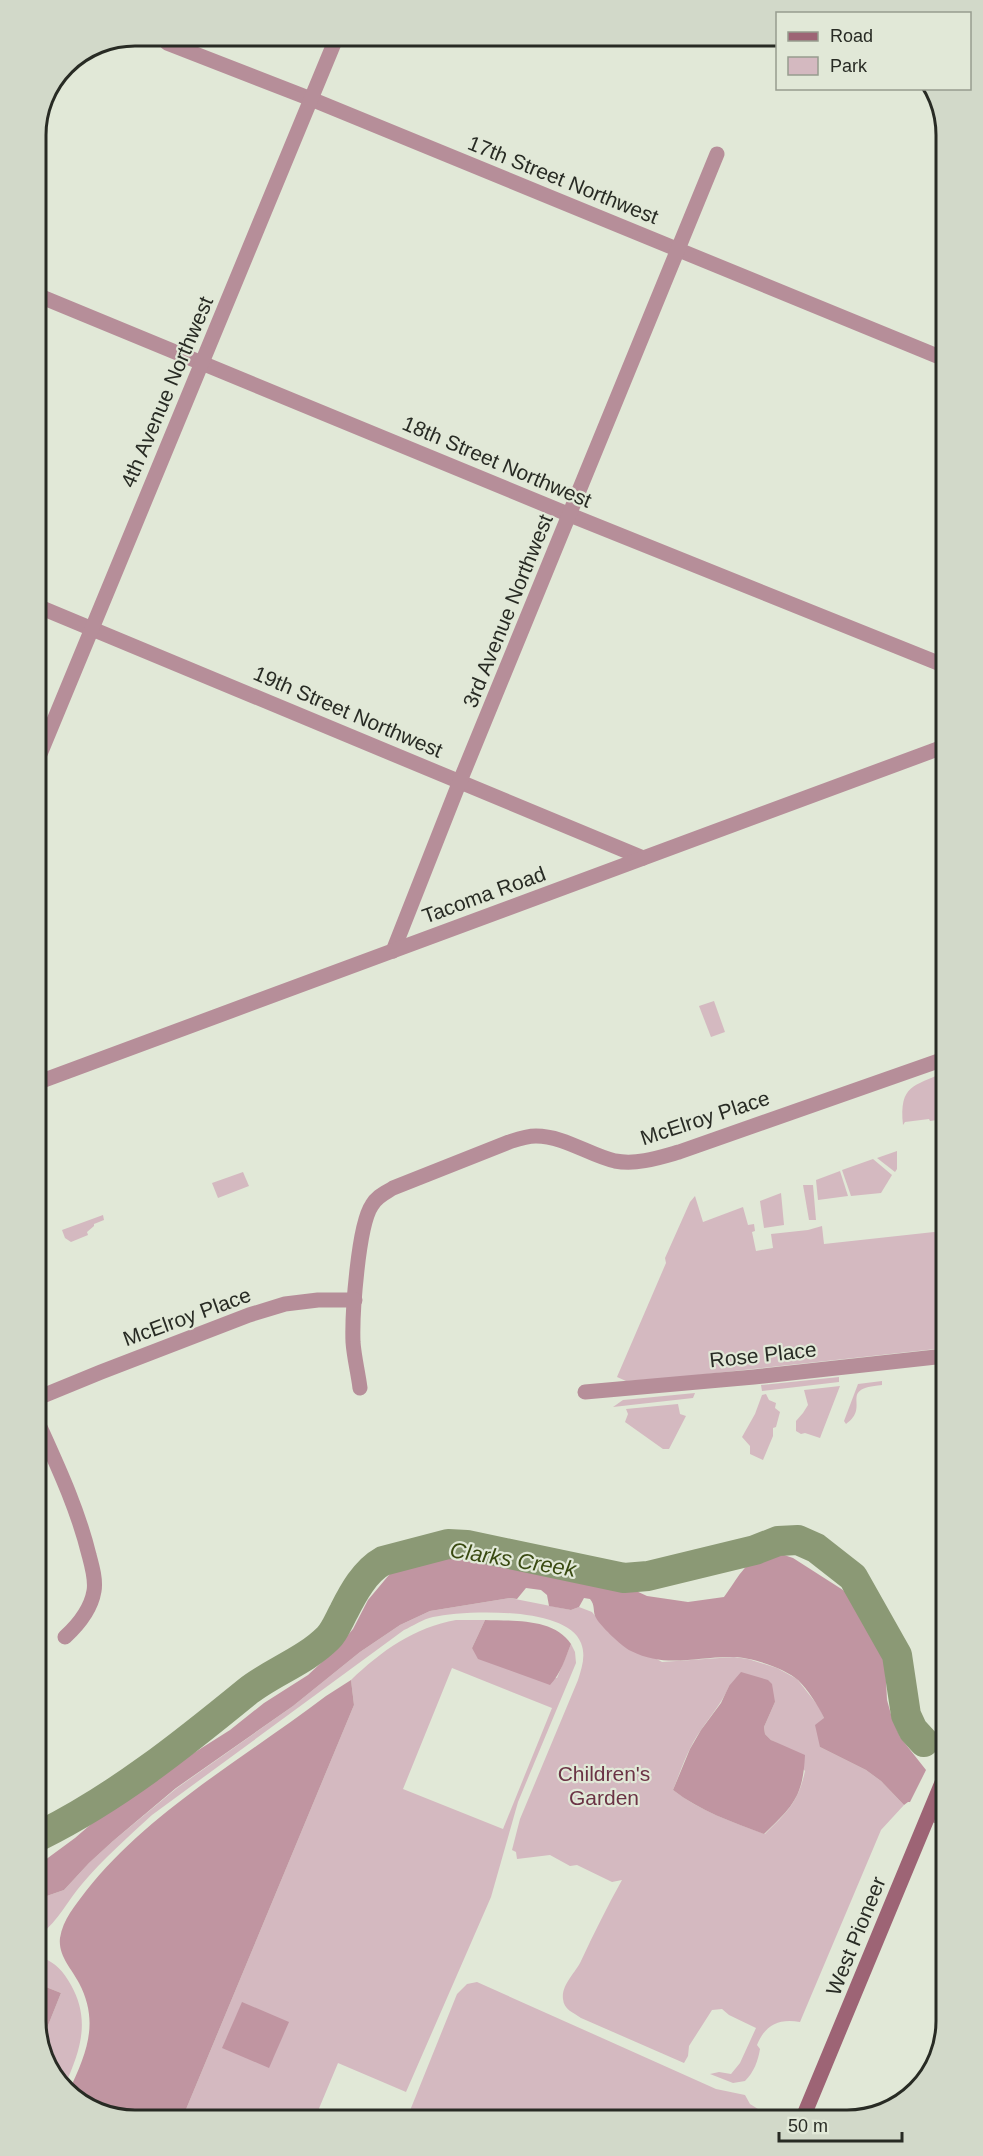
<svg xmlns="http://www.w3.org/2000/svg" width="983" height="2156" font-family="Helvetica,sans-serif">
  <rect width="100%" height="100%" fill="#e1e8d7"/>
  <g fill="#d4b9c0" fill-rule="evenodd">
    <polygon points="714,1001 725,1032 711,1037 699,1006"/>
    <path d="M 944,1072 L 944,1119 L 930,1121 L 929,1119 L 905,1122 L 903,1125 C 899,1084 914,1087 944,1072 Z"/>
    <polygon points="897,1151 897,1169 895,1172 877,1158"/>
    <polygon points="873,1159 892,1175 881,1193 851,1196 842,1170"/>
    <polygon points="840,1171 848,1196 818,1200 816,1180"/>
    <polygon points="243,1172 249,1186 218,1198 212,1183"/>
    <polygon points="803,1185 813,1185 816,1220 809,1220"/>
    <polygon points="781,1193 784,1225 764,1228 760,1201"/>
    <polygon points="695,1196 703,1222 743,1207 748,1225 754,1224 755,1231 752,1232 756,1251 773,1248 771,1234 808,1230 822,1226 824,1244 934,1232 937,1233 941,1274 935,1276 936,1283 943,1283 945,1289 945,1348 671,1378 626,1381 617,1377 666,1263 665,1258 690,1202"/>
    <polygon points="103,1215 104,1220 94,1224 94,1226 87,1232 88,1235 71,1242 65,1238 62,1230"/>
    <polygon points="839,1377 839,1382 762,1391 761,1385"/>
    <path d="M 882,1381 L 882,1385 C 836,1389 872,1406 846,1424 L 844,1421 L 858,1384 Z"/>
    <polygon points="840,1386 820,1438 805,1433 801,1434 796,1431 796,1421 803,1413 808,1405 804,1390"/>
    <polygon points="695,1393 693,1398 613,1407 623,1400"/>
    <polygon points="766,1394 769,1400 776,1403 775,1408 780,1412 776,1427 773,1428 773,1436 763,1460 750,1454 750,1446 742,1437 755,1414 762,1395"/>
    <polygon points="678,1404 680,1414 686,1416 669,1449 663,1449 625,1422 628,1414 626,1409"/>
    <path d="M 510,1598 L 571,1610 L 579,1607 L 592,1612 L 608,1632 L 662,1662 L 734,1657 L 748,1659 L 777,1668 L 797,1679 L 819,1707 L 824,1718 L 820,1747 L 866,1770 L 881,1781 L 904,1805 L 881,1830 L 800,2022 C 779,2018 765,2025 757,2045 L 760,2049 C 758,2061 754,2072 745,2081 L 733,2083 L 710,2074 L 719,2072 L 731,2074 L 740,2063 L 756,2028 L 729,2015 L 722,2009 L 712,2010 L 689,2046 L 688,2056 L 684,2063 L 581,2018 C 573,2012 564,2010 563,1999 C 561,1985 576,1972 581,1961 C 594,1933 607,1907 622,1880 L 612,1882 L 577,1865 L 570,1866 L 550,1855 L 517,1859 L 516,1852 L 512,1850 L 520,1819 L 578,1680 C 582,1667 586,1656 581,1643 C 567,1606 465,1610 433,1617 C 423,1619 413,1626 404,1630 L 152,1815 C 128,1837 103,1859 82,1884 C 68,1900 58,1921 41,1934 L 41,1898 L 64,1890 L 89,1863 L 113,1841 L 177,1788 L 293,1706 L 360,1652 L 400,1625 L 430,1611 ZM 729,1686 L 775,1702 L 764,1727 L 765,1734 L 771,1740 L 782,1746 L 805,1771 C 798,1803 787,1812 765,1834 C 732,1822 700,1811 673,1790 C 681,1770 688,1748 701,1730 C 711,1715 722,1703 729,1686 Z"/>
    <path d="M 456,1620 L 485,1620 L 472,1648 L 557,1678 L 571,1644 L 575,1652 L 576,1663 L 518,1802 L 491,1897 L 406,2092 L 338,2063 L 315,2118 L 182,2119 L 354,1705 L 351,1680 C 381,1651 415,1627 456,1620 ZM 452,1668 L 552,1708 L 503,1829 L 403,1789 Z"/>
    <path d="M 41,1957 C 56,1963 63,1971 71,1985 C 91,2021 80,2051 65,2085 L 41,2053 L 41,2043 L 61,1993 L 41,1985 Z"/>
    <polygon points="477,1982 716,2089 745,2095 750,2104 758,2109 757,2115 407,2118 457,1994 467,1984"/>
  </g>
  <g fill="#c095a1">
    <path d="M 778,1553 L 793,1558 L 843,1590 L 859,1603 L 866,1621 L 879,1644 L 885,1662 L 887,1700 L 892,1718 L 900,1737 L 926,1770 L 910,1802 L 908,1802 L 904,1805 L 881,1781 L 866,1770 L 820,1747 L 815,1725 L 824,1718 C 818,1705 808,1690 798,1680 C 786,1669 751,1657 734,1657 C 697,1656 667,1669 631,1651 C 621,1646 599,1625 595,1616 C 593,1610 595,1605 590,1599 L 584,1598 L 579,1607 L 571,1610 L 549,1606 L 547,1595 L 541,1590 L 526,1588 L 517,1599 L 510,1598 L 430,1611 L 400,1625 L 360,1652 L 293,1706 L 176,1788 L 113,1841 L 89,1863 L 64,1890 L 41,1898 L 41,1863 L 75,1838 L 118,1801 L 230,1730 L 264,1703 L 308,1675 L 337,1648 L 353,1629 L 368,1600 L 394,1569 L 422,1562 L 460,1556 L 623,1585 L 647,1596 L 688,1602 L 724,1597 C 741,1574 746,1556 778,1553 Z"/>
    <path d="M 485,1620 C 513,1621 554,1618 571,1644 C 565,1659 561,1673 550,1685 L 478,1659 L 472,1648 Z"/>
    <path d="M 741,1672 L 768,1680 L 772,1684 L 775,1702 L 764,1727 L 765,1734 L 771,1740 L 805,1755 C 803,1797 793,1806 764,1834 C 732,1822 700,1811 673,1790 L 690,1749 L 701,1730 L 721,1703 L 729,1686 Z"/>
    <path d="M 351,1680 L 354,1705 L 182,2119 L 129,2120 L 75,2099 L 69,2091 C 86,2054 100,2023 79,1983 C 72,1969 58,1956 60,1938 C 63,1919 75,1906 86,1891 C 149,1811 246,1757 326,1696 Z"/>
    <polygon points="41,1985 61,1993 41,2043"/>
    <polygon points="242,2002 289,2022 269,2068 222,2048"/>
  </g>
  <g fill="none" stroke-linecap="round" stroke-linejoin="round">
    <path stroke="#8b9975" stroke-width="30" d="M 41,1835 C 117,1797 182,1745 248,1691 C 272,1672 305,1661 328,1638 C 335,1631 339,1620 344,1611 C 353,1593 365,1571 383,1561 L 448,1544 L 467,1545 L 624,1578 L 648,1576 L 755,1550 L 778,1541 L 798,1540 L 816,1548 L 853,1577 L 897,1655 L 906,1715 L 913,1730 L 924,1742"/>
    <g stroke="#b68e99" stroke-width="15">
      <polyline points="167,43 311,99 942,358"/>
      <polyline points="37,295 570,515 943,665"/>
      <polyline points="37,606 643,858"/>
      <polyline points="38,759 335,41"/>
      <polyline points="393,951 460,781 717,154"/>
      <polyline points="39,1082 943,747"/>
      <path d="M 360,1388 C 358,1372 354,1357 353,1342 C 352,1315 358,1225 372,1205 C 377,1196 385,1193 393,1188 L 509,1142 C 518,1139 526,1136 536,1136 C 564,1136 589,1155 615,1161 C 637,1165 658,1158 679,1152 L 944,1059"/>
      <polyline points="585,1392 754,1377 945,1356"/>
      <polyline points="40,1397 101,1372 249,1315 285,1304 318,1300 355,1300"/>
      <path d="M 40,1427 C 59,1469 78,1510 89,1555 C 92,1566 96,1580 94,1591 C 91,1609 77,1626 65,1637"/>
      <polyline points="930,1813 946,1820"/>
    </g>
    <polyline stroke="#9d6475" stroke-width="15" points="804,2115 946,1773"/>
  </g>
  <g text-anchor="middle" stroke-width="4.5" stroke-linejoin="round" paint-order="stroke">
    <g font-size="21" fill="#282b24" stroke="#e1e8d7">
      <text transform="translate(563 180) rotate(22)" y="7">17th Street Northwest</text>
      <text transform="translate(167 392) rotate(-67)" y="7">4th Avenue Northwest</text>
      <text transform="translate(497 462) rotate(23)" y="7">18th Street Northwest</text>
      <text transform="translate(508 611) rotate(-68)" y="7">3rd Avenue Northwest</text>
      <text transform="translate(348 712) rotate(23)" y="7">19th Street Northwest</text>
      <text transform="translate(484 895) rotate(-20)" y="7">Tacoma Road</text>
      <text transform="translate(705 1118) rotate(-18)" y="7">McElroy Place</text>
      <text transform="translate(187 1317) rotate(-20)" y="7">McElroy Place</text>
      <text transform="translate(763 1355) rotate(-6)" y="7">Rose Place</text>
      <text transform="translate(856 1936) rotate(-68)" y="7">West Pioneer</text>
    </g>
    <g font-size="21" fill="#6b3345" stroke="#e1e8d7">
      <text x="604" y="1781">Children's<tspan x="604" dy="24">Garden</tspan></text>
    </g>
    <g font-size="22" font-style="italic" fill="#394a11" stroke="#e1e8d7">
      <text transform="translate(513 1559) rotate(9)" y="8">Clarks Creek</text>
    </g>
  </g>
  <path d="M0 0H983V2156H0ZM135 46H847A89 89 0 0 1 936 135V2021A89 89 0 0 1 847 2110H135A89 89 0 0 1 46 2021V135A89 89 0 0 1 135 46Z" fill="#d2d9c9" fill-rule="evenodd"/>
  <path fill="none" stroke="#282b24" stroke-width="3" d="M135 46H847A89 89 0 0 1 936 135V2021A89 89 0 0 1 847 2110H135A89 89 0 0 1 46 2021V135A89 89 0 0 1 135 46Z"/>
  <rect x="776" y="12" width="195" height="78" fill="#e1e8d7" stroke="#979c8f" stroke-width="1.5"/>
  <rect x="788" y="32" width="30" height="9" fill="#9d6475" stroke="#979c8f" stroke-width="1.5"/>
  <text x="830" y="42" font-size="18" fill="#282b24">Road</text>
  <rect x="788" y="57" width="30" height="18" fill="#d4b9c0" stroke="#979c8f" stroke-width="1.5"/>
  <text x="830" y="72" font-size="18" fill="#282b24">Park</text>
  <path d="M779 2132v9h123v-9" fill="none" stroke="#282b24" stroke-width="3"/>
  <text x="788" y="2132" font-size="18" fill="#282b24" stroke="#e1e8d7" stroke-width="4.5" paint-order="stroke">50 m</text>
</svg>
